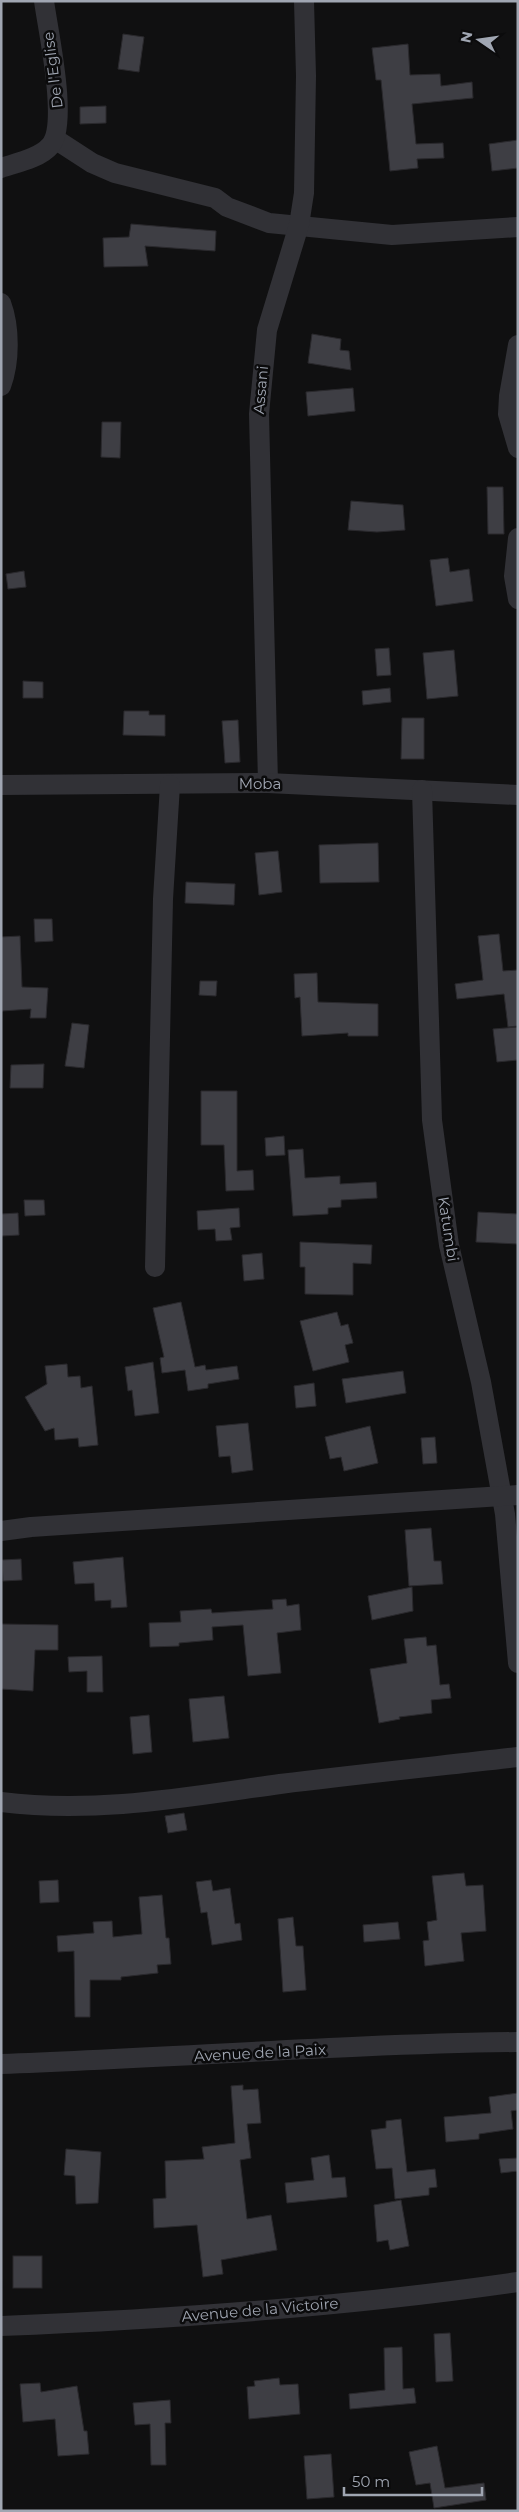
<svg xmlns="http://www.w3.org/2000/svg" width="519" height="2512" font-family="Montserrat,sans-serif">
  <rect width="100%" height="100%" fill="#101011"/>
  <g fill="#3e3e44" stroke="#2a292d">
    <polygon points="123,34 144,37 139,72 118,69"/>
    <polygon points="408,44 410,75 440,74 441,86 472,82 473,98 412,104 416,144 443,143 444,158 417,159 418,168 390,171 381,80 376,80 372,48"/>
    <polygon points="106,106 106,123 80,124 80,107"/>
    <polygon points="518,140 518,168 492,171 489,144"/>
    <polygon points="131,224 216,231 215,251 145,246 148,266 104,267 103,238 129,237"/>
    <polygon points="312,334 341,339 340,350 349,351 351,370 308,363"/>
    <polygon points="353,388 355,411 308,416 306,392"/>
    <polygon points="102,422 121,422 120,458 101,457"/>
    <polygon points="487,487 503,487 504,534 488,534"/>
    <polygon points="351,501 403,505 405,530 377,532 348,530"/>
    <polygon points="448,558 450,572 469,569 473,601 436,606 430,560"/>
    <polygon points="24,571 26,587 8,589 6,574"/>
    <polygon points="389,648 391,675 377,676 375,649"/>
    <polygon points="454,650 458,696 427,699 423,653"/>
    <polygon points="23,681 43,682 43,698 23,698"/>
    <polygon points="390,688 391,702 363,705 362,691"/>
    <polygon points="124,711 149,711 149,715 165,715 165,736 123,735"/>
    <polygon points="402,718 424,718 424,759 401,759"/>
    <polygon points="238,720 240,762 225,763 222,721"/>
    <polygon points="378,843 379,882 320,883 319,845"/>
    <polygon points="278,851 282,892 259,895 255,853"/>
    <polygon points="186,882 235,884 234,905 185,903"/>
    <polygon points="34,919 52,919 53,941 35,942"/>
    <polygon points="499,934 503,971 518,970 518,1026 508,1027 504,994 457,999 455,984 483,980 478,936"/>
    <polygon points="20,936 22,987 48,988 46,1018 30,1018 31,1009 2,1011 1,937"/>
    <polygon points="317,973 318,1002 378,1004 378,1036 348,1036 348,1033 302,1036 300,997 295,998 294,974"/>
    <polygon points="200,981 217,981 216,996 199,995"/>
    <polygon points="72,1023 89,1025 84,1068 65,1066"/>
    <polygon points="518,1027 518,1060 497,1062 493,1029"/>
    <polygon points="44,1064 43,1088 10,1088 11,1065"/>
    <polygon points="201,1091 237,1091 237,1171 253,1170 254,1190 226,1191 224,1145 201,1145"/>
    <polygon points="284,1136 285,1155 266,1156 265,1138"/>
    <polygon points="303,1149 305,1178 340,1176 340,1184 376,1182 377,1198 341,1200 341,1207 328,1208 328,1214 293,1216 288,1150"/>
    <polygon points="24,1200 44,1200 45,1215 25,1216"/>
    <polygon points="239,1208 240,1227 230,1228 232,1240 216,1241 215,1229 198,1230 197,1211"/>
    <polygon points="478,1212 518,1214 518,1244 476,1242"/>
    <polygon points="18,1213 19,1235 1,1236 1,1214"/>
    <polygon points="300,1242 372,1245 371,1264 353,1263 353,1295 305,1294 305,1267 300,1267"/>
    <polygon points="262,1253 264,1279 244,1281 242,1255"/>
    <polygon points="181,1302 195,1367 205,1365 206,1370 237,1366 239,1379 208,1384 208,1388 188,1391 185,1370 162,1373 160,1358 164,1357 153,1308"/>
    <polygon points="337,1312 341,1326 348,1324 353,1343 345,1345 349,1362 313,1371 300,1321"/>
    <polygon points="153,1362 159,1413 135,1416 132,1390 128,1391 125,1367"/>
    <polygon points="67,1364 68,1377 80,1376 81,1388 92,1386 98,1445 79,1447 78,1438 55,1440 54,1428 45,1431 25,1397 47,1384 45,1366"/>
    <polygon points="403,1371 406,1393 346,1403 342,1379"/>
    <polygon points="314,1383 316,1406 296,1408 294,1386"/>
    <polygon points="248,1423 253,1470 232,1473 230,1456 219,1457 216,1426"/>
    <polygon points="370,1426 378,1463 344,1471 341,1457 330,1459 325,1437"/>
    <polygon points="435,1437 437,1463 423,1464 421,1438"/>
    <polygon points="431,1528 434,1561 441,1561 443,1584 409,1586 405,1530"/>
    <polygon points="123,1557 127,1607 111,1608 111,1600 95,1601 94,1583 75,1584 73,1562"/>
    <polygon points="21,1559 22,1580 3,1581 2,1560"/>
    <polygon points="412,1587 413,1611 372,1620 368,1596"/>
    <polygon points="286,1599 287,1606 299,1604 301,1630 277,1633 281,1673 248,1676 243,1625 212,1627 213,1640 179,1643 179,1646 150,1647 149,1623 181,1622 180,1611 211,1609 212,1613 273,1609 272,1600"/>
    <polygon points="1,1624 58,1625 58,1650 35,1650 33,1691 1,1689"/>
    <polygon points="426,1637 427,1646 436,1645 440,1685 449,1684 451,1698 431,1700 432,1713 399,1717 400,1719 379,1723 370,1669 407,1663 404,1639"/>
    <polygon points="102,1656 103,1692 87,1692 87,1671 69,1672 68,1657"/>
    <polygon points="224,1696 229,1738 193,1742 189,1699"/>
    <polygon points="149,1715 152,1752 133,1754 130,1717"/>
    <polygon points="184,1813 187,1830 168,1833 165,1816"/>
    <polygon points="464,1873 466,1886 483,1885 486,1931 461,1933 464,1961 425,1966 423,1941 429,1940 427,1922 437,1920 432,1876"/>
    <polygon points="58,1880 59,1902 40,1903 39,1881"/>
    <polygon points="211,1880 213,1891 230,1888 235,1924 240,1923 242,1940 212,1945 207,1912 201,1913 196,1882"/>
    <polygon points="162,1895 166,1938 169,1938 171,1964 157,1965 158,1973 121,1977 121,1980 90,1980 90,2017 75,2017 74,1951 58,1952 57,1936 94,1933 93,1922 112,1921 113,1937 142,1934 139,1897"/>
    <polygon points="293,1917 296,1946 303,1946 306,1990 283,1992 278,1919"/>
    <polygon points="398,1922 400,1939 364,1942 363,1925"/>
    <polygon points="243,2085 243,2090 258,2089 261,2123 247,2124 251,2158 240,2160 247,2219 271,2215 277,2250 221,2260 223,2274 203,2277 197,2225 154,2228 153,2199 166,2198 165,2161 204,2159 202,2147 235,2143 231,2086"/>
    <polygon points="518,2093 518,2110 511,2111 513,2129 479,2134 479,2139 446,2142 444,2117 491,2113 489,2097"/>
    <polygon points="401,2119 407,2172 435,2169 437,2187 429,2188 429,2195 395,2199 392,2168 376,2169 371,2130 386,2128 386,2121"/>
    <polygon points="66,2149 101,2152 98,2203 76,2204 75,2176 64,2175"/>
    <polygon points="329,2155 332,2178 345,2177 347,2197 287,2203 285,2183 314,2180 311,2158"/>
    <polygon points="518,2158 518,2171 501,2173 499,2159"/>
    <polygon points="401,2200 409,2246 390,2250 388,2240 377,2242 374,2205"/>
    <rect x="13" y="2256" width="29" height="32"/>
    <polygon points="450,2333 453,2381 436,2382 434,2334"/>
    <polygon points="402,2347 403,2389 414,2388 416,2403 350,2409 349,2394 385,2390 384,2348"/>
    <polygon points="279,2378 280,2385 298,2384 300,2414 249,2419 247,2387 255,2386 254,2381"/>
    <polygon points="40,2383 41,2392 77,2386 84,2431 87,2431 89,2454 58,2456 55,2419 23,2422 20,2384"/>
    <polygon points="170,2400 171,2423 165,2423 166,2465 151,2465 150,2424 135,2425 133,2403"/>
    <polygon points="437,2446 445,2488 484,2483 486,2500 434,2508 430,2483 416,2485 409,2452"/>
    <polygon points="331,2454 334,2497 307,2499 304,2456"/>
  </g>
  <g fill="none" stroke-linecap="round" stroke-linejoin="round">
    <g stroke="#313136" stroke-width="20">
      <polyline points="55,139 92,163 115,173 215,198 227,207 269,223 392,235 518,227"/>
      <path d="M 1,168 C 16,163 40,158 50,146 C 69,125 48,31 44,1"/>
      <path d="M 1,303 C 10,327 10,362 1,386"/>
      <polyline points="518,345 509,396 508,414 518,448"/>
      <polyline points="518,538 514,576 518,599"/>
      <polyline points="268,783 259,414 267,330 299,225 304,193 306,76 304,1"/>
      <polyline points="1,785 268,783 518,795"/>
      <polyline points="422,790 432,1120 449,1245 481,1382 505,1514 518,1663"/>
      <polyline points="155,1267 163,899 170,785"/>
      <polyline points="1,1531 31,1527 518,1495"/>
      <path d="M 1,1802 C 96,1814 186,1797 280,1784 C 359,1774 439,1766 518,1757"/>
      <path d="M 1,2064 C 173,2058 345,2044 518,2042"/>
      <path d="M 1,2326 C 174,2319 346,2307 518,2282"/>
    </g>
  </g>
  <g text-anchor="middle" stroke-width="5" stroke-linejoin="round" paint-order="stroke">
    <g font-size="15" fill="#a0a6b2" stroke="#0b0b0c">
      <text transform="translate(53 70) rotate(-97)" y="5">De l'Eglise</text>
      <text transform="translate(261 390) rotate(-85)" y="5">Assani</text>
      <text x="260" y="789">Moba</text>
      <text transform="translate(448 1229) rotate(81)" y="5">Katumbi</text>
      <text transform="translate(260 2053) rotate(-3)" y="5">Avenue de la Paix</text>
      <text transform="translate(260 2310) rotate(-5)" y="5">Avenue de la Victoire</text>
    </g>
  </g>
  <rect width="519" height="2512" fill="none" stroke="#a0a6b2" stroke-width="5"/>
  <g transform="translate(479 40) rotate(283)" stroke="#0b0b0c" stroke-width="4" paint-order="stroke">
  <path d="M0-4L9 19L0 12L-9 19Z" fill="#a0a6b2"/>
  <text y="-8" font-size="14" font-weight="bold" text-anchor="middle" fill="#a0a6b2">N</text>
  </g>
  <path d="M344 2487v8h138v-8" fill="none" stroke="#a0a6b2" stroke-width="2.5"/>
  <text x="352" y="2487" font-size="15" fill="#a0a6b2" stroke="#0b0b0c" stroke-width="4" paint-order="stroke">50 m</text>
</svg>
